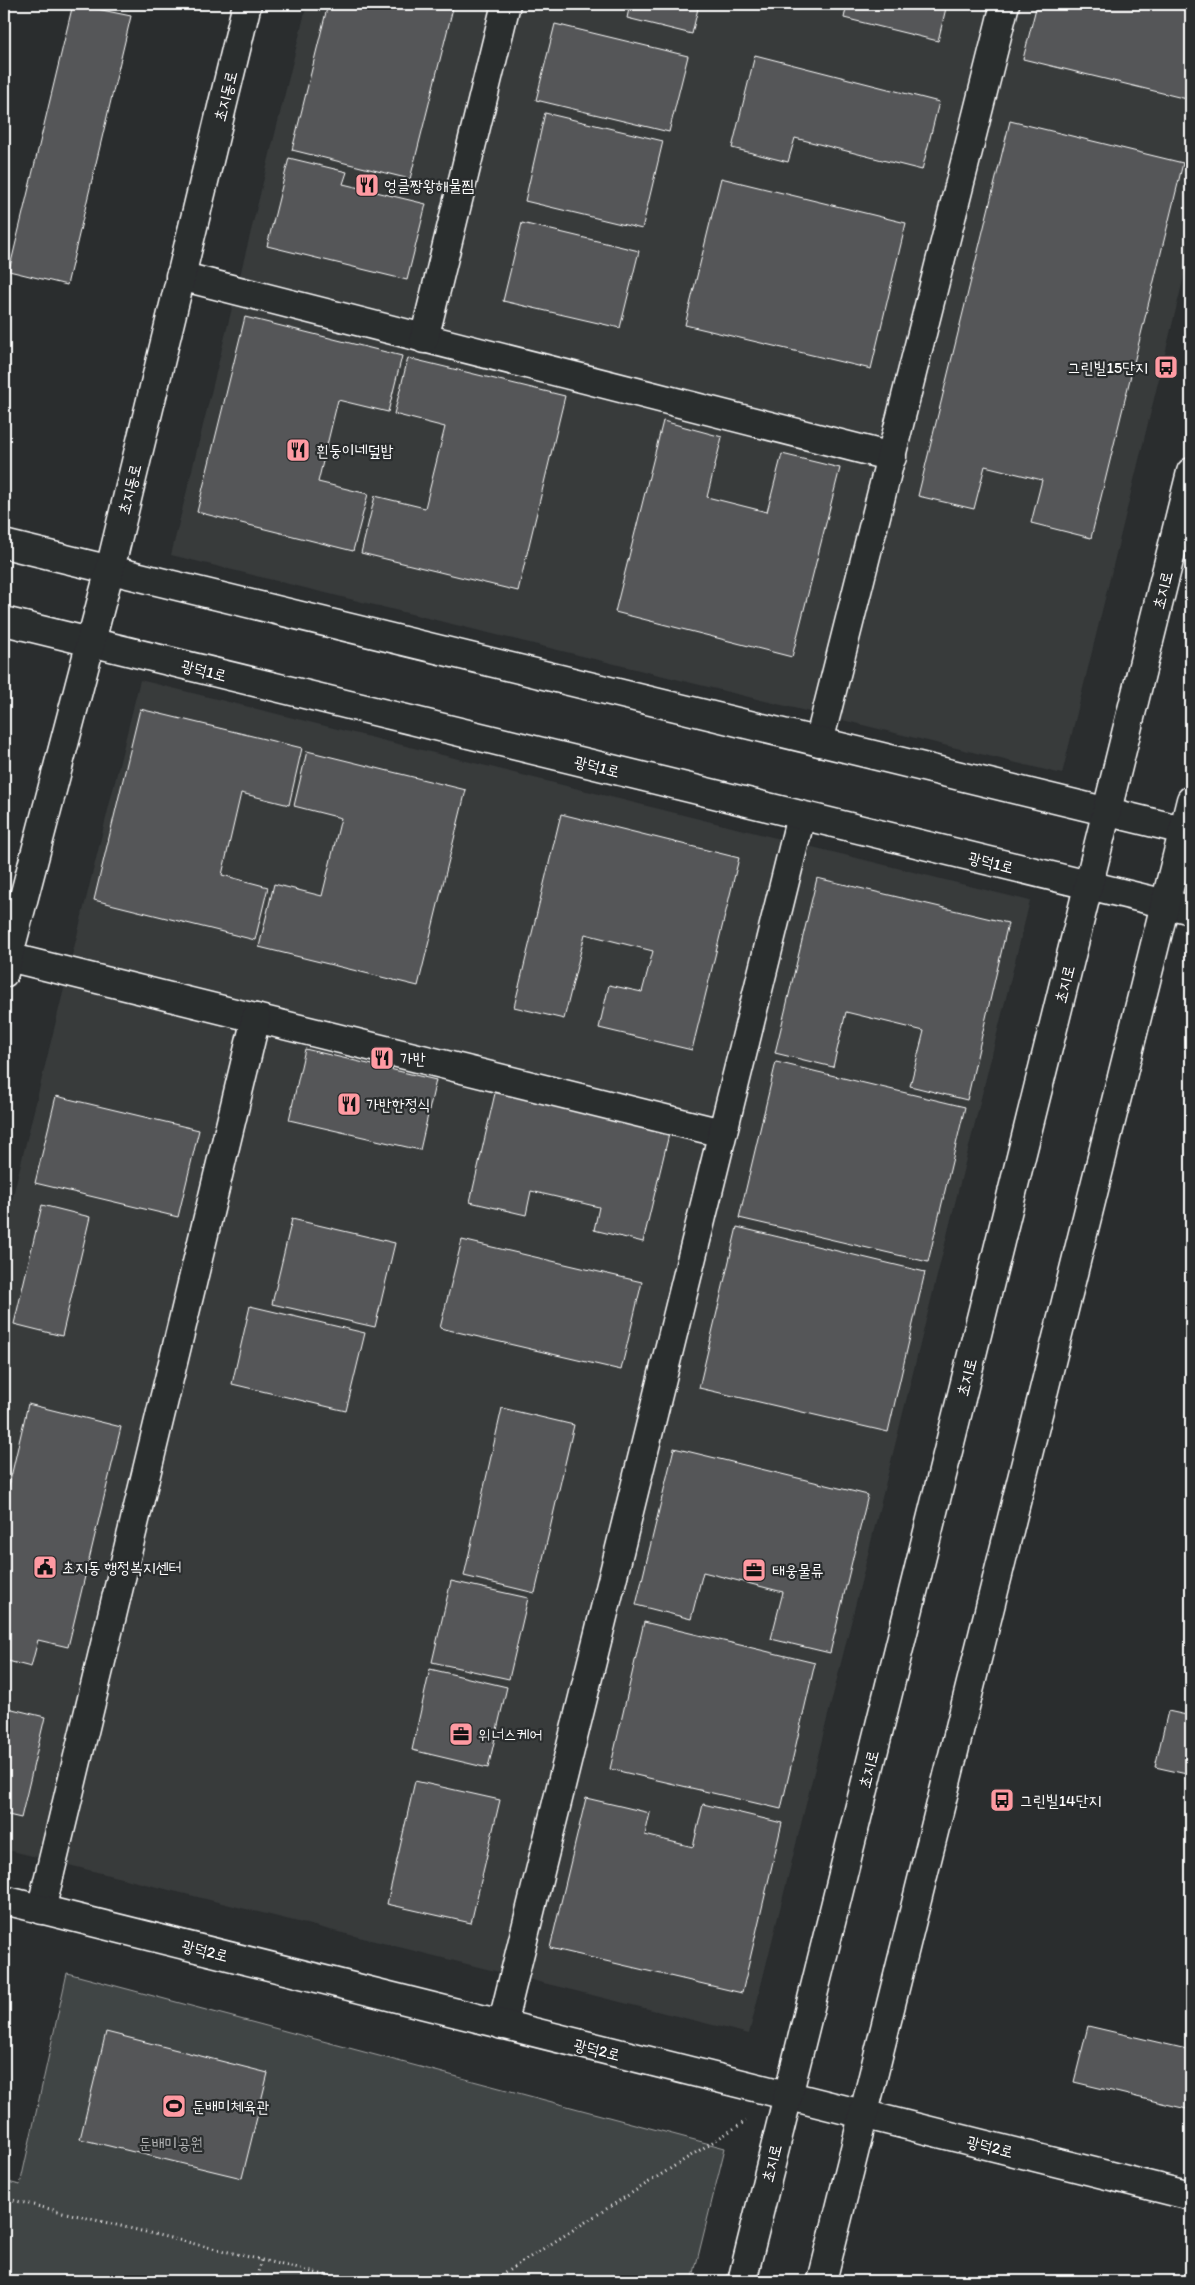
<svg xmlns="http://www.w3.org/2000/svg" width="1195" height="2285" font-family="Itim,'Poor Story',sans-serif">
  <rect width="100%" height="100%" fill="#2a2d2e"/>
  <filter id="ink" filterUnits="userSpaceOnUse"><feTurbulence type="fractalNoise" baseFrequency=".02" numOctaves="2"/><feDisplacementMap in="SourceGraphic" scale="10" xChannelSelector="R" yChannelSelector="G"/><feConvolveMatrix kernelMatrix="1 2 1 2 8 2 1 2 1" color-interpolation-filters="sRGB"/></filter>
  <g filter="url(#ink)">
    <g fill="#373a3b">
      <polygon points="307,4 1191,4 1191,248 1062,774 171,555"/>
      <polygon points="140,680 1030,901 749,2034 4,1849 4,1232"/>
    </g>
    <polygon fill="#414445" stroke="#a0a2a2" points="67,1973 725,2148 692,2281 4,2281 4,2181 20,2185"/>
    <g fill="#555758" stroke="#fff">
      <polygon points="73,4 131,16 67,285 9,271"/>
      <polygon points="328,4 454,4 410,179 292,150"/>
      <polygon points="630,4 699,4 692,34 627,18"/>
      <polygon points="847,4 947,4 938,41 844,18"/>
      <polygon points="1037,4 1191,4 1191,100 1023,59"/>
      <polygon points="555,24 688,56 669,132 536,100"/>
      <polygon points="755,55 939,102 922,170 795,138 788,162 732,148"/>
      <polygon points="545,113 663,141 642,229 525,201"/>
      <polygon points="1010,121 1183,163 1091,538 1031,523 1042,480 985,466 974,509 918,496"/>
      <polygon points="289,158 347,172 343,184 426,204 407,280 267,246"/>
      <polygon points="721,178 906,223 871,369 685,325"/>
      <polygon points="522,223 639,251 620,328 503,301"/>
      <polygon points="245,317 402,356 388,412 338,400 318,482 368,494 353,551 197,512"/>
      <polygon points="408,358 565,396 518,591 361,553 375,496 425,508 445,427 394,414"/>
      <polygon points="663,421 722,437 707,497 767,512 782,454 840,468 792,657 615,612"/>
      <polygon points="140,709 302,748 289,805 241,793 222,875 268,887 255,940 94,900"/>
      <polygon points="307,751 466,790 418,986 259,947 274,884 322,896 341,818 294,806"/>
      <polygon points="561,814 739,858 692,1050 599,1028 609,985 642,992 653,951 585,934 564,1019 514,1007"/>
      <polygon points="817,878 1008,923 967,1100 910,1086 924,1031 846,1012 833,1067 775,1053"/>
      <polygon points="305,1049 436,1080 420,1150 289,1120"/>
      <polygon points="776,1062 965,1107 928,1262 739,1218"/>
      <polygon points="496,1089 670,1130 643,1242 594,1230 599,1207 531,1191 526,1215 470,1202"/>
      <polygon points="56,1096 199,1130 178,1217 35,1183"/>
      <polygon points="42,1205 90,1217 62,1336 14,1324"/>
      <polygon points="292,1219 395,1243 375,1327 272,1304"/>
      <polygon points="737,1227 925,1272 888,1432 699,1388"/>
      <polygon points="462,1240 642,1282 621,1370 440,1328"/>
      <polygon points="250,1306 365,1333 346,1411 232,1384"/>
      <polygon points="28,1404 121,1427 68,1647 38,1640 31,1667 4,1660 4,1494 7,1494"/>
      <polygon points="502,1408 574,1425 535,1593 464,1576"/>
      <polygon points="674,1448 868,1495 830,1653 771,1639 783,1592 703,1572 691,1619 636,1605"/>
      <polygon points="451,1581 528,1598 509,1679 432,1662"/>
      <polygon points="644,1622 815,1663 781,1809 610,1769"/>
      <polygon points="430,1669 507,1687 488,1768 412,1750"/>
      <polygon points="4,1707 45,1717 21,1818 4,1814"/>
      <polygon points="1168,1711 1191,1716 1191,1775 1155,1767"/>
      <polygon points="415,1781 500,1800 471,1923 387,1904"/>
      <polygon points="586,1798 650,1813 645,1835 693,1847 703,1804 782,1823 742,1993 550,1948"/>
      <polygon points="1088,2026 1191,2050 1191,2110 1074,2082"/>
      <polygon points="106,2032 268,2073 242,2178 80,2139"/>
    </g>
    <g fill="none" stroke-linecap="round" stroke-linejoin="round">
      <g stroke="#fff" stroke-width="31">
        <g id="minor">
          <polyline points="180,276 892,457"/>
          <polyline points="424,339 506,4"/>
          <polyline points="819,742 1005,4"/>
          <polyline points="8,957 722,1133"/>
          <polyline points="41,1910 256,1018"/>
          <polyline points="502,2025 801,816"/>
        </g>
      </g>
      <g stroke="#fff" stroke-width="31">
        <g id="tertiary">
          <polyline points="4,544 1191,832"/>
          <polyline points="4,621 1191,910"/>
          <polyline points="4,973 110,569 247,4"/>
          <polyline points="4,1900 1191,2196"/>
          <polyline points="742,2281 1191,472"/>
          <polyline points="822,2281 1191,800"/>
        </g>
      </g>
      <g stroke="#fff" stroke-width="3" stroke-dasharray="1 4" stroke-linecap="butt">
        <polyline points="4,2198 349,2281"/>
        <polyline points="256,2281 261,2260"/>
        <polyline points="492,2281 746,2121"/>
      </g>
      <use href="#minor" stroke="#2a2d2e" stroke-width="28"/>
      <use href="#tertiary" stroke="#2a2d2e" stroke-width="28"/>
    </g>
  </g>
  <defs>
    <g id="restaurant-square" transform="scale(1.25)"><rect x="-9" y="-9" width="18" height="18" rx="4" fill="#ff9aa2" stroke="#2a2d2e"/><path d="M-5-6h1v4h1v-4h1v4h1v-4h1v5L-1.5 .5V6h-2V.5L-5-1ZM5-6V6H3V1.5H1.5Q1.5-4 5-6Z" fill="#111"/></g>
    <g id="bus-square" transform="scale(1.25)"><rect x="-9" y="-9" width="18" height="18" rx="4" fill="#ff9aa2" stroke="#2a2d2e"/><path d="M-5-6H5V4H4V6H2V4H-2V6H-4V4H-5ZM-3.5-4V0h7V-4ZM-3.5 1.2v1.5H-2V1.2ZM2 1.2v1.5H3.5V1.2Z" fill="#111"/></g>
    <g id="civic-square" transform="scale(1.25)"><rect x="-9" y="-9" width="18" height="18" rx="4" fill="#ff9aa2" stroke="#2a2d2e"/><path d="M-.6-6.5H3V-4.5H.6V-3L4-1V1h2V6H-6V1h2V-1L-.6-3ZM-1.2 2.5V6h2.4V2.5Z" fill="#111"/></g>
    <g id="office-square" transform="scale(1.25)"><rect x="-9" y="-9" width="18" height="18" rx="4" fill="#ff9aa2" stroke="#2a2d2e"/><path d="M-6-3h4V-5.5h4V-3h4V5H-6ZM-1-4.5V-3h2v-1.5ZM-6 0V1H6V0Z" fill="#111"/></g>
    <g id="stadium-square" transform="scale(1.25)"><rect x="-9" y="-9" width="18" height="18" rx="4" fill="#ff9aa2" stroke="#2a2d2e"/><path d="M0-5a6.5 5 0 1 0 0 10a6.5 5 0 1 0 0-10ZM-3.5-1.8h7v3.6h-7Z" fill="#111"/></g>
  </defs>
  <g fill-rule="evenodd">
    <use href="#restaurant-square" x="367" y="185"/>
    <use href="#bus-square" x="1166" y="367"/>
    <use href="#restaurant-square" x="298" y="450"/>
    <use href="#restaurant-square" x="382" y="1058"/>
    <use href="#restaurant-square" x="349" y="1104"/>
    <use href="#civic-square" x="45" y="1567"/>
    <use href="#office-square" x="754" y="1570"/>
    <use href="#office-square" x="461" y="1734"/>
    <use href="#bus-square" x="1002" y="1800"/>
    <use href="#stadium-square" x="174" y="2106"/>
  </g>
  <g text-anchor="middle" stroke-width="4.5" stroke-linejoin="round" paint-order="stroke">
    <g font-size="16" fill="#fff" stroke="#2a2d2e">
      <text transform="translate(225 96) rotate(-76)" y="6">초지동로</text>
      <text transform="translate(129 489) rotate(-76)" y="6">초지동로</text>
      <text transform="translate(1162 590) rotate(-76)" y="6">초지로</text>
      <text transform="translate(204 670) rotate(14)" y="6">광덕1로</text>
      <text transform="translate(597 766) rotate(14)" y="6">광덕1로</text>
      <text transform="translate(991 862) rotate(14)" y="6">광덕1로</text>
      <text transform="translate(1064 984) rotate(-76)" y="6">초지로</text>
      <text transform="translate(966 1377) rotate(-76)" y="6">초지로</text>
      <text transform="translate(868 1769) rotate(-76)" y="6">초지로</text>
      <text transform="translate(205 1950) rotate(14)" y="6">광덕2로</text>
      <text transform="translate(597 2049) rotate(14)" y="6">광덕2로</text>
      <text transform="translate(990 2146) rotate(14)" y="6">광덕2로</text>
      <text transform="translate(771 2163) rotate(-76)" y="6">초지로</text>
    </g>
    <g font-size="16" fill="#fff" stroke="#2a2d2e" text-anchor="start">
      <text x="384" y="191">엉클짱왕해물찜</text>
      <text x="1148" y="373" text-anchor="end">그린빌15단지</text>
      <text x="316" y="456">흰둥이네덮밥</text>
      <text x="400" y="1064">가반</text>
      <text x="366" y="1110">가반한정식</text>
      <text x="62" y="1573">초지동 행정복지센터</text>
      <text x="772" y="1576">태웅물류</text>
      <text x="478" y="1740">위너스케어</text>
      <text x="1020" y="1806">그린빌14단지</text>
      <text x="192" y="2112">둔배미체육관</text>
    </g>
    <g font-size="16" fill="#b3b4b5" stroke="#2a2d2e">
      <text x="171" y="2149">둔배미공원</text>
    </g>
  </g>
  <rect width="1195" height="2285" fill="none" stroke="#2a2d2e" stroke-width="20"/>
  <rect x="10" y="10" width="1175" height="2265" fill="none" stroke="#fff" stroke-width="2" filter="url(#ink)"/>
</svg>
